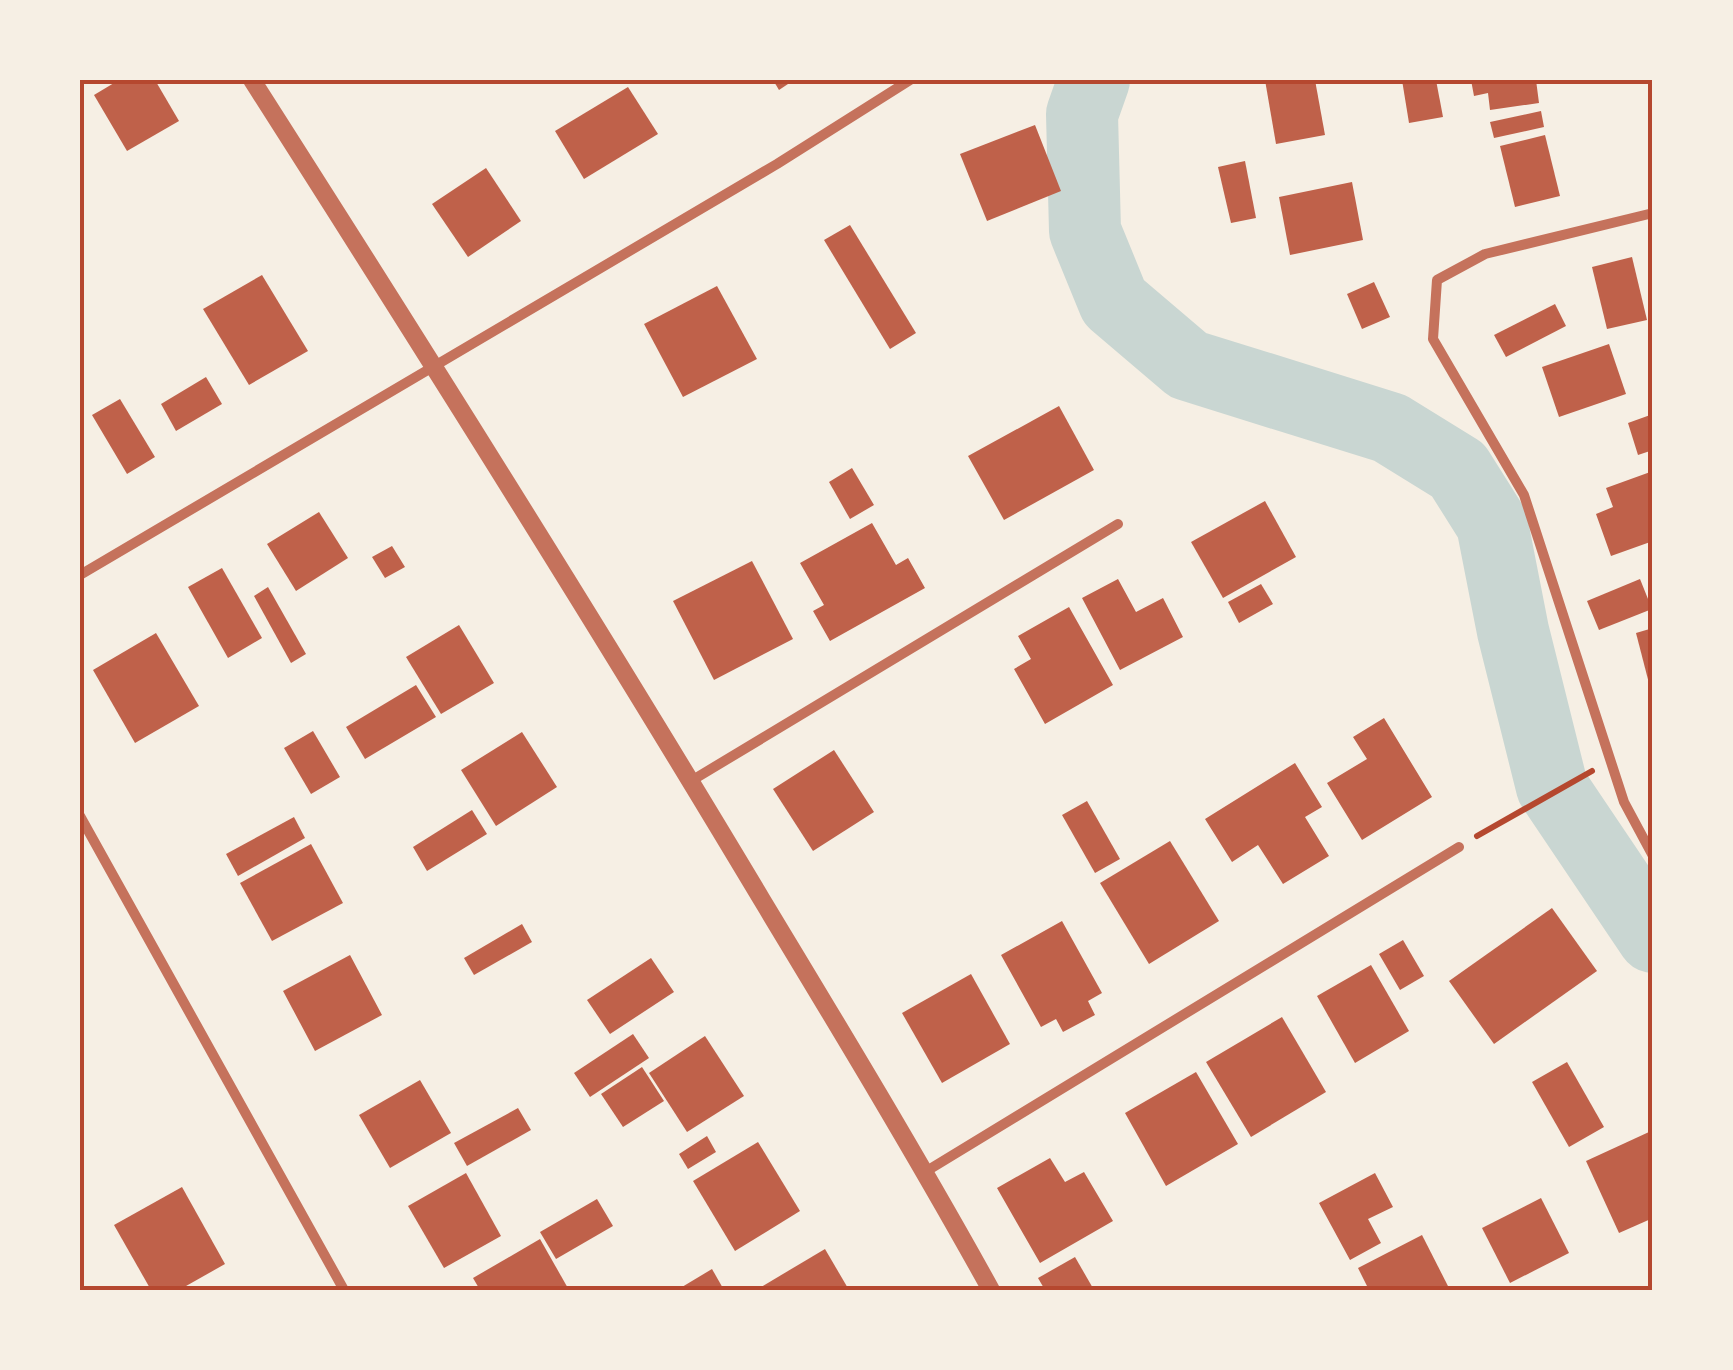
<svg xmlns="http://www.w3.org/2000/svg" width="1733" height="1370" font-family="Georgia,serif">
  <rect width="100%" height="100%" fill="#f6efe4"/>
  <g fill="none" stroke-linecap="round" stroke-linejoin="round">
    <polyline stroke="#c9d6d2" stroke-width="72" points="1094,80 1082,114 1085,231 1114,302 1188,365 1390,428 1458,470 1492,524 1513,631 1552,787 1653,937"/>
  </g>
  <g fill="#bf614a">
    <polygon points="119,80 155,80 179,121 127,151 94,95"/>
    <polygon points="773,80 794,80 779,90"/>
    <polygon points="1265,80 1315,80 1325,135 1276,144"/>
    <polygon points="1402,80 1436,80 1443,117 1409,123"/>
    <polygon points="1471,80 1536,80 1539,103 1490,110 1488,93 1474,96"/>
    <polygon points="628,87 658,134 584,179 555,131"/>
    <polygon points="1541,111 1544,127 1494,138 1490,122"/>
    <polygon points="1035,125 1061,191 987,221 960,154"/>
    <polygon points="1545,135 1560,196 1515,207 1500,146"/>
    <polygon points="1245,161 1256,218 1231,223 1218,167"/>
    <polygon points="486,168 521,221 468,257 432,204"/>
    <polygon points="1352,182 1363,240 1290,255 1279,197"/>
    <polygon points="850,225 916,333 890,349 824,240"/>
    <polygon points="1632,257 1647,320 1607,329 1592,267"/>
    <polygon points="262,275 308,351 249,385 203,309"/>
    <polygon points="1374,282 1390,317 1362,329 1347,294"/>
    <polygon points="717,286 757,359 683,397 644,324"/>
    <polygon points="1555,304 1566,326 1506,357 1494,335"/>
    <polygon points="1609,344 1626,394 1559,417 1542,367"/>
    <polygon points="206,377 222,404 176,431 161,404"/>
    <polygon points="120,399 155,457 127,474 92,415"/>
    <polygon points="1059,406 1094,470 1004,520 968,456"/>
    <polygon points="1653,414 1653,450 1638,455 1628,423"/>
    <polygon points="852,468 874,505 850,519 829,482"/>
    <polygon points="1653,471 1653,515 1648,517 1653,541 1611,556 1596,514 1613,507 1606,488"/>
    <polygon points="1265,501 1296,557 1223,598 1191,542"/>
    <polygon points="319,512 348,558 296,591 267,544"/>
    <polygon points="872,523 896,565 908,558 925,588 830,641 813,611 824,605 800,563"/>
    <polygon points="392,546 405,567 385,578 372,557"/>
    <polygon points="752,561 793,639 714,680 673,601"/>
    <polygon points="222,568 262,638 228,658 188,587"/>
    <polygon points="1118,579 1136,612 1163,598 1183,637 1120,670 1082,598"/>
    <polygon points="1640,579 1652,609 1599,630 1587,601"/>
    <polygon points="1261,584 1273,604 1239,623 1228,602"/>
    <polygon points="268,587 306,654 291,663 254,596"/>
    <polygon points="1069,607 1113,685 1045,724 1014,669 1031,659 1018,636"/>
    <polygon points="459,625 494,683 441,714 406,657"/>
    <polygon points="1653,628 1653,695 1652,695 1636,633"/>
    <polygon points="156,633 199,706 135,743 93,670"/>
    <polygon points="416,685 436,717 365,759 346,727"/>
    <polygon points="1384,718 1432,797 1362,840 1327,783 1367,759 1353,737"/>
    <polygon points="313,731 340,777 311,794 284,748"/>
    <polygon points="522,732 557,787 496,826 461,770"/>
    <polygon points="834,750 874,812 813,851 773,789"/>
    <polygon points="1295,763 1322,807 1305,817 1329,856 1283,884 1258,845 1232,862 1205,819"/>
    <polygon points="1087,801 1120,859 1095,873 1062,815"/>
    <polygon points="472,810 487,834 427,871 413,847"/>
    <polygon points="294,817 305,838 238,876 226,854"/>
    <polygon points="1170,841 1219,921 1149,964 1100,883"/>
    <polygon points="311,844 343,903 272,941 240,883"/>
    <polygon points="1552,908 1597,971 1494,1044 1449,981"/>
    <polygon points="1062,921 1102,993 1088,1001 1095,1015 1063,1032 1056,1019 1041,1027 1001,955"/>
    <polygon points="522,924 532,942 474,975 464,958"/>
    <polygon points="1403,940 1424,976 1400,990 1379,954"/>
    <polygon points="350,955 382,1015 315,1051 283,991"/>
    <polygon points="651,958 674,992 610,1034 587,1000"/>
    <polygon points="1371,965 1409,1031 1355,1063 1317,996"/>
    <polygon points="971,974 1010,1044 942,1083 902,1013"/>
    <polygon points="1282,1017 1326,1092 1251,1137 1206,1062"/>
    <polygon points="633,1034 649,1058 590,1097 574,1073"/>
    <polygon points="705,1036 744,1096 687,1132 649,1073"/>
    <polygon points="1567,1062 1604,1127 1569,1147 1532,1082"/>
    <polygon points="642,1067 664,1101 623,1127 601,1094"/>
    <polygon points="1196,1072 1238,1144 1166,1186 1125,1113"/>
    <polygon points="420,1080 451,1133 390,1168 359,1115"/>
    <polygon points="518,1108 531,1130 467,1166 454,1143"/>
    <polygon points="1649,1132 1653,1140 1653,1218 1619,1233 1586,1161"/>
    <polygon points="707,1136 716,1152 688,1169 679,1154"/>
    <polygon points="758,1142 800,1211 735,1251 693,1181"/>
    <polygon points="1050,1158 1065,1182 1084,1172 1113,1221 1040,1263 997,1188"/>
    <polygon points="466,1173 501,1236 444,1268 408,1206"/>
    <polygon points="1375,1173 1393,1207 1368,1219 1381,1243 1350,1260 1319,1203"/>
    <polygon points="182,1187 225,1264 179,1290 151,1290 114,1225"/>
    <polygon points="1541,1198 1569,1253 1510,1283 1482,1228"/>
    <polygon points="597,1199 613,1226 556,1259 540,1232"/>
    <polygon points="1422,1235 1450,1290 1369,1290 1358,1268"/>
    <polygon points="540,1239 569,1290 480,1290 473,1278"/>
    <polygon points="825,1249 849,1290 756,1290"/>
    <polygon points="1075,1257 1094,1290 1045,1290 1038,1278"/>
    <polygon points="712,1269 724,1290 677,1290"/>
  </g>
  <g fill="none" stroke-linecap="round" stroke-linejoin="round">
    <polyline stroke="#b5482f" stroke-width="6" points="1477,836 1592,771"/>
    <g stroke="#c5725c" stroke-width="10">
      <polyline points="1653,213 1485,254 1437,280 1433,339 1524,495 1624,802 1653,856"/>
      <polyline points="80,575 777,164 910,80"/>
      <polyline points="691,781 1118,524"/>
      <polyline points="80,816 344,1290"/>
      <polyline points="925,1172 1459,847"/>
    </g>
    <path stroke="#c5725c" stroke-width="18" d="M 252,80 C 425,351 597,624 762,900 C 840,1029 918,1158 991,1290"/>
  </g>
  <rect width="1733" height="1370" fill="none" stroke="#f6efe4" stroke-width="165"/>
  <rect x="82" y="82" width="1568" height="1206" fill="none" stroke="#b5482f" stroke-width="4"/>
</svg>
